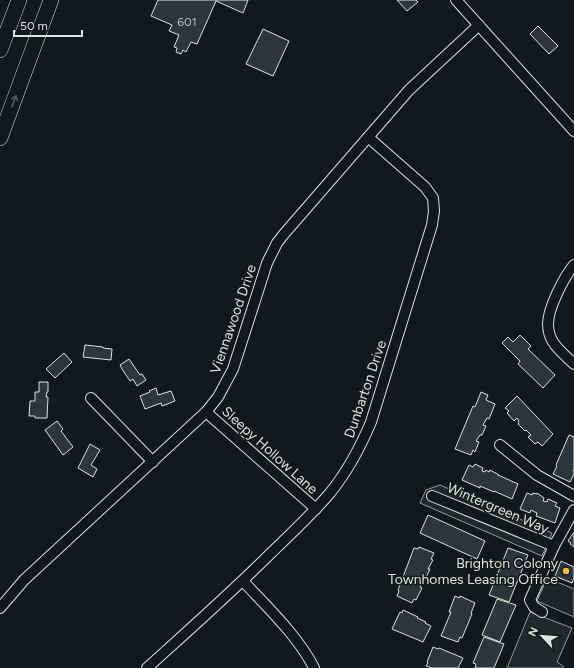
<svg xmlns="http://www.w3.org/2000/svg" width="574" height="668" font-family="Figtree,sans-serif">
  <rect width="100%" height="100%" fill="#14181c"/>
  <polygon fill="#202428" stroke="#939e99" points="547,578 574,589 574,617 537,601"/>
  <g fill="#24282b" stroke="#939e99">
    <polygon points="440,485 552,533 542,556 420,503 426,490"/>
    <polygon points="530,612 572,628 557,662 563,666 563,668 507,668"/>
  </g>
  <g fill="#2c363c" stroke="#d8e6dc">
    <polygon points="158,0 248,0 243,13 216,1 197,44 191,42 186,52 183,50 181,54 176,52 177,48 174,47 179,35 169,31 172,25 151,16"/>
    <polygon points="397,0 416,0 418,2 407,11"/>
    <polygon points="538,26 558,46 549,54 530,34"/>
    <polygon points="263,29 289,41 273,76 246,64"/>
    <polygon points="520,335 531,346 528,349 555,375 543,388 518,364 520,361 502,343 508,337 513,342"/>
    <polygon points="85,345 103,347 103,348 112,349 111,360 83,357"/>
    <polygon points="64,353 72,362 55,378 46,369"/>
    <polygon points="129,359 140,375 142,374 146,380 137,386 133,379 130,381 122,369 120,365"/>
    <polygon points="39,382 48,382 48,392 47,392 46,397 48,397 47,418 35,418 35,416 29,416 30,401 35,401 35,392 39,392"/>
    <polygon points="156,388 158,395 171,391 175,401 162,406 161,403 145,409 140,396 150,392 149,391"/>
    <polygon points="481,392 488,395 486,400 495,404 489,419 487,418 483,425 486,426 482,435 480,435 476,441 479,442 475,452 473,450 471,455 455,449 473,406 475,407"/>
    <polygon points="517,396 553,434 542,446 538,442 535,444 528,437 531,435 526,430 525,431 518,424 519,424 518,423 519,421 517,418 514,421 507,413 509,411 505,408"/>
    <polygon points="57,421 63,429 61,431 73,447 63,455 45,430"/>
    <polygon points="569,435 574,437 574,469 573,471 574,471 574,474 570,482 553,474 557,466 556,465"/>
    <polygon points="90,444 100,450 91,465 97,469 93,477 78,468"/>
    <polygon points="475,464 483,468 482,471 485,472 486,470 489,472 490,470 499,475 498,475 518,484 512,499 494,491 494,492 480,486 480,488 462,480 469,465 473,467"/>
    <polygon points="527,493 532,495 533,493 537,494 537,493 544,498 543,501 547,502 548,499 557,503 555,506 560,508 555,523 536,516 537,513 531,510 530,513 520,509"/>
    <polygon points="428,515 485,541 477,559 420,533"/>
    <polygon points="574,532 574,547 570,544 571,543 568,541"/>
    <polygon points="419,547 434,553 431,559 433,560 428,569 430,569 425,580 424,580 420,587 422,588 416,600 414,599 412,603 397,596 399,591 398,590 414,548 418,549"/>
    <polygon points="508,548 528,555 509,602 489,595"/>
    <polygon points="561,561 574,567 574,578 572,583 555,576"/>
    <polygon points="455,596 459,598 460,596 475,603 471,613 472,614 462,638 460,637 458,642 441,636 451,612 449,612"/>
    <polygon points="497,599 516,605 500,642 482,635"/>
    <polygon points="403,610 418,617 417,618 426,622 425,623 431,626 423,642 392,629 400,612 402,613"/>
    <polygon points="484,637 504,644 494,668 475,668 476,664 473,663"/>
    <polygon points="433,647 438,649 439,648 463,658 458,668 432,668 426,666 428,663 427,662"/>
  </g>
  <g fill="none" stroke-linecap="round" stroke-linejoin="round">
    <g stroke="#d8e6dc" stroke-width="12">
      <g id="minor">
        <polyline points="456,0 574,131"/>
        <path d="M 574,265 C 564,277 548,308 548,324 C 548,330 550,337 553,342 C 558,350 567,357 574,364"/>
        <polyline points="91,398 153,462"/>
        <polyline points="206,412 316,509"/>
        <polyline points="500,445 537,475 574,496"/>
        <polyline points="432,496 554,546"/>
        <path d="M 243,581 C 267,607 298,636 314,668"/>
        <polyline points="0,608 24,580 206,412 218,397 233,369 267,263 277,243 284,234 409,90 479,25"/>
        <polyline points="542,612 534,607 530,600 554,546 574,510"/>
        <path d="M 147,668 C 189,630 232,592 272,552 C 292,533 312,514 330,493 C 347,472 360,448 371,422 L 432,225 L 434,211 L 433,198 L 425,187 L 368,137"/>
      </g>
    </g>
    <g stroke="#d8e6dc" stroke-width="16">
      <g id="highway">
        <polyline points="0,50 19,0"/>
        <polyline points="0,138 51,0"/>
      </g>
    </g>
    <use href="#minor" stroke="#14181c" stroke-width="10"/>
    <use href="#highway" stroke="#14181c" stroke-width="15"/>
  </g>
  <defs><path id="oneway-shaft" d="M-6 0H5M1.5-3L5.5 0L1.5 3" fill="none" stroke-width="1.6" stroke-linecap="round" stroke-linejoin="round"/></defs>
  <use stroke="#59605f" href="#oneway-shaft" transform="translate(14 101) rotate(-70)"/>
  <circle fill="#ffb74d" stroke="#14181c" stroke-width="1.5" cx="566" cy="571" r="4"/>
  <g text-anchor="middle" stroke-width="3" stroke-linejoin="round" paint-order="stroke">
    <g font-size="12" fill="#adbab4">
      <text x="187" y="26">601</text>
    </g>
    <g font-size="14" fill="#d8e6dc" stroke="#14181c">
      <text transform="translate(233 319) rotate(-71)" y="5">Viennawood Drive</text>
      <text transform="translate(365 389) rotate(-71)" y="5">Dunbarton Drive</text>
      <text transform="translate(270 450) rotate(42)" y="5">Sleepy Hollow Lane</text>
      <text transform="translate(498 508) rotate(23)" y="5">Wintergreen Way</text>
    </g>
    <g font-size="14" fill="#d8e6dc" stroke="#14181c" text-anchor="end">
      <text x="558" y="568">Brighton Colony<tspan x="558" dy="16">Townhomes Leasing Office</tspan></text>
    </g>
  </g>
  <g transform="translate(542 636) rotate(296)" stroke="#14181c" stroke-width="3" paint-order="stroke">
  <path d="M0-3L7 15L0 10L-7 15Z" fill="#d8e6dc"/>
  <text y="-6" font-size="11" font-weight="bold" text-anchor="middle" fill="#d8e6dc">N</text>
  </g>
  <path d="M14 30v6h68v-6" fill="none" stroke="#d8e6dc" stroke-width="2"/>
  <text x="20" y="30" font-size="12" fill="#d8e6dc" stroke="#14181c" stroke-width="3" paint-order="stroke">50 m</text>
</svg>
